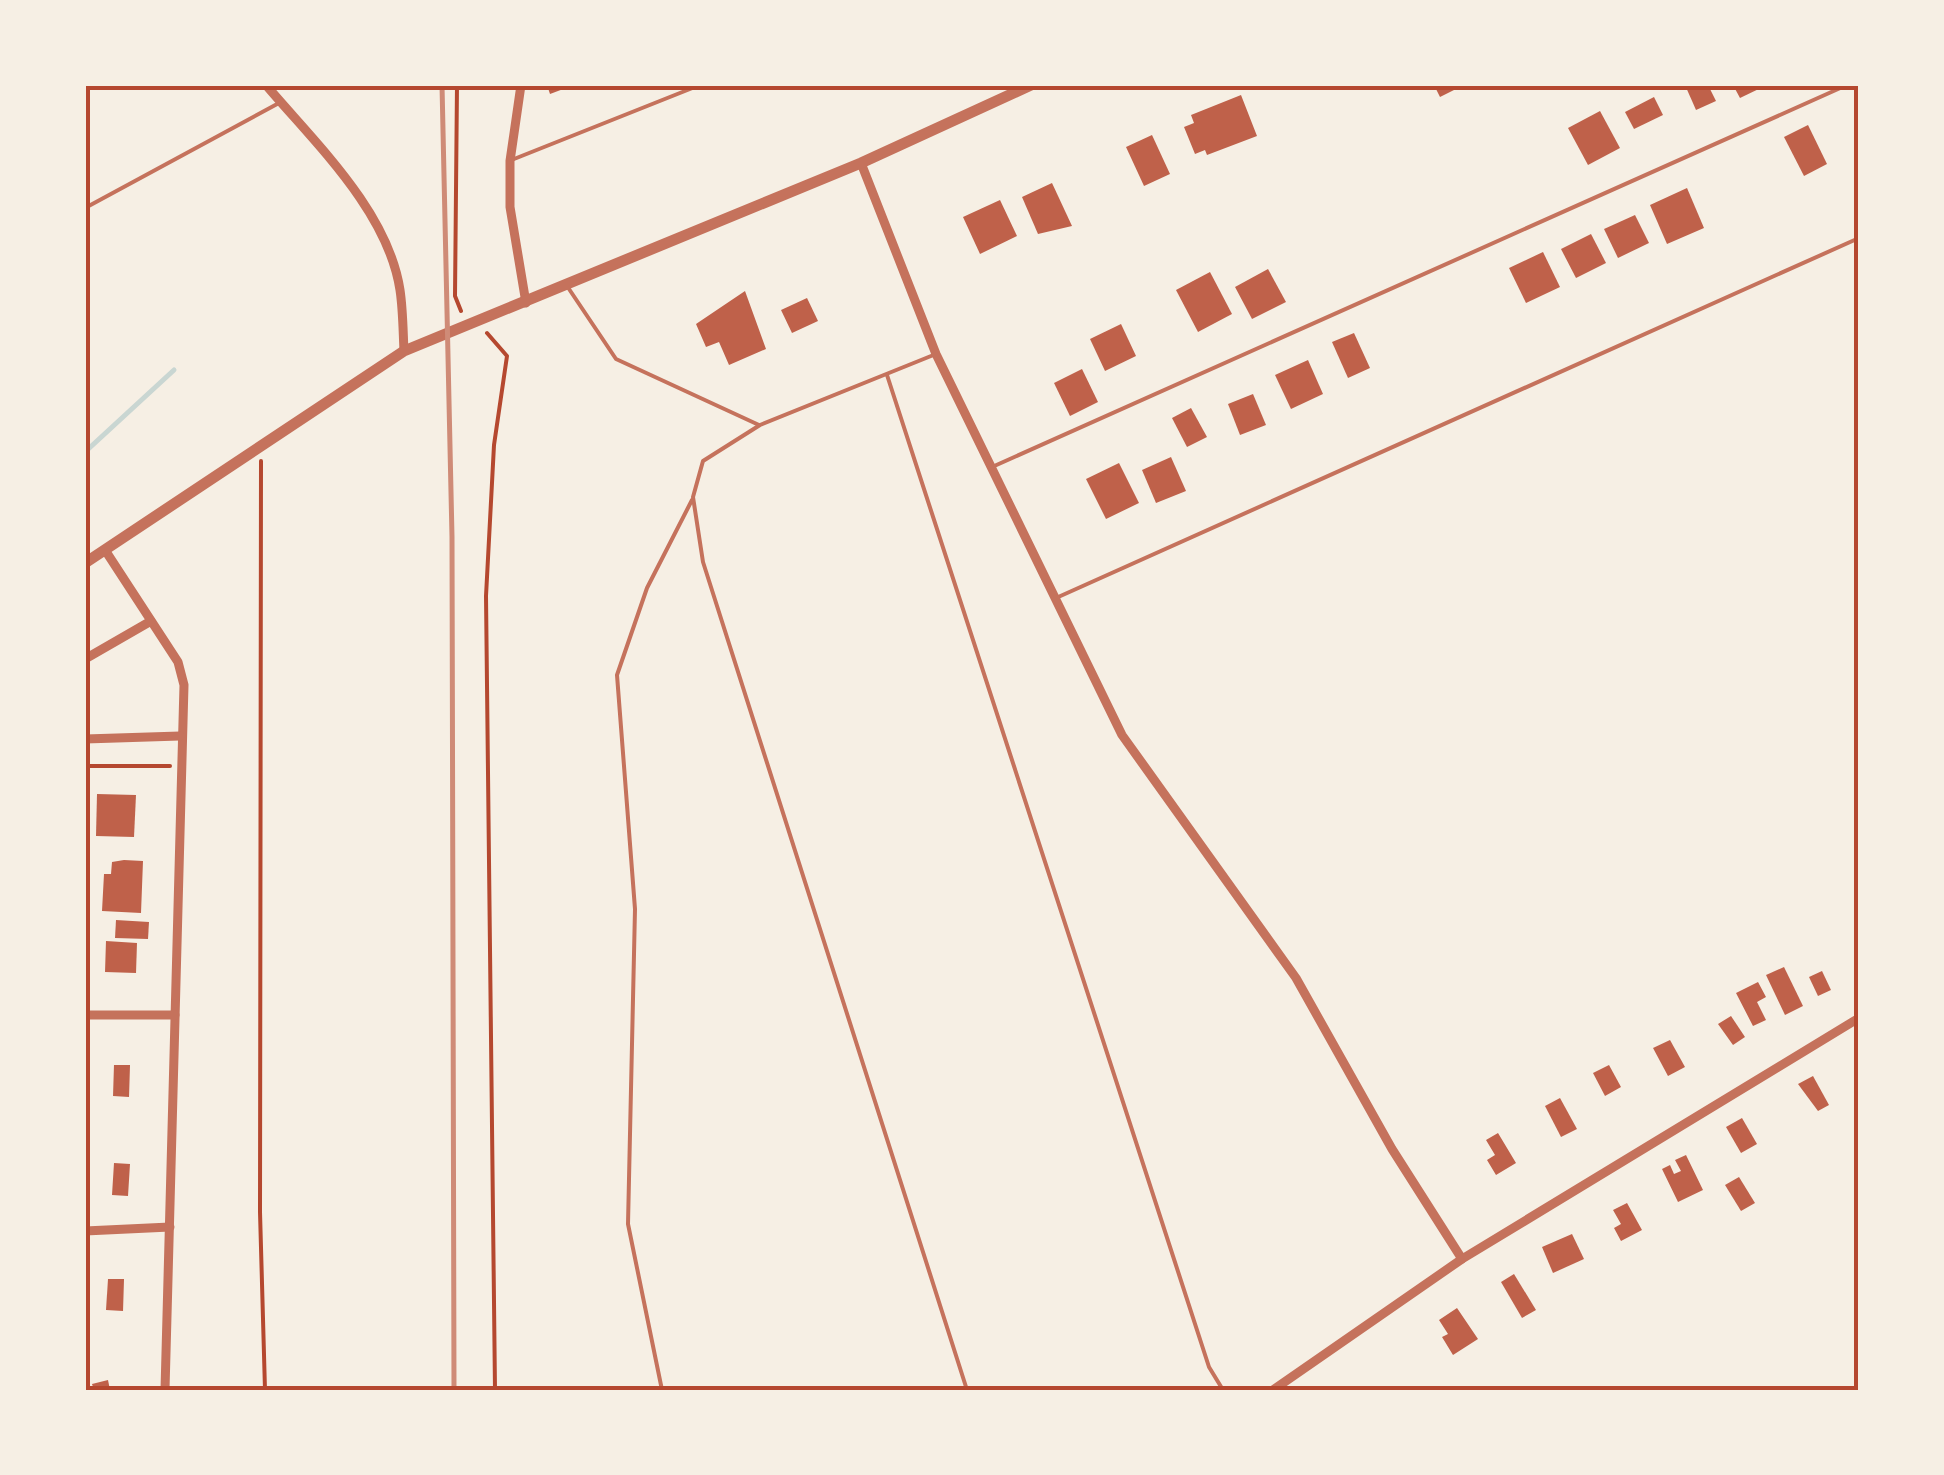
<svg xmlns="http://www.w3.org/2000/svg" width="1944" height="1475" font-family="'Source Serif 4',serif">
  <rect width="100%" height="100%" fill="#f6efe4"/>
  <g fill="none" stroke-linecap="round" stroke-linejoin="round">
    <polyline stroke="#c9d6d2" stroke-width="5" points="85,452 174,370"/>
  </g>
  <g fill="#bf614a">
    <polygon points="547,85 574,85 550,94"/>
    <polygon points="1434,85 1464,85 1440,97"/>
    <polygon points="1685,85 1708,85 1716,101 1696,110"/>
    <polygon points="1733,85 1767,85 1740,98"/>
    <polygon points="1241,95 1257,136 1207,155 1205,150 1195,154 1184,127 1194,123 1191,115"/>
    <polygon points="1654,97 1663,115 1634,129 1625,112"/>
    <polygon points="1600,111 1620,148 1588,165 1568,128"/>
    <polygon points="1808,125 1827,164 1804,176 1784,137"/>
    <polygon points="1152,135 1170,174 1144,186 1126,147"/>
    <polygon points="1052,183 1072,226 1038,234 1022,197"/>
    <polygon points="1687,188 1704,228 1667,244 1650,205"/>
    <polygon points="1000,200 1017,236 980,254 963,217"/>
    <polygon points="1635,215 1649,243 1618,258 1604,229"/>
    <polygon points="1591,234 1606,263 1576,278 1561,249"/>
    <polygon points="1543,252 1560,287 1526,303 1509,268"/>
    <polygon points="1268,269 1286,302 1252,319 1235,287"/>
    <polygon points="1210,272 1232,314 1198,332 1176,290"/>
    <polygon points="745,291 766,349 729,365 719,342 706,347 696,324"/>
    <polygon points="807,298 818,321 792,333 781,310"/>
    <polygon points="1121,324 1136,356 1105,371 1090,339"/>
    <polygon points="1354,333 1370,368 1348,378 1332,342"/>
    <polygon points="1308,360 1323,394 1291,409 1275,375"/>
    <polygon points="1082,369 1098,402 1070,416 1054,383"/>
    <polygon points="1253,394 1266,425 1240,435 1228,404"/>
    <polygon points="1191,408 1207,437 1187,447 1172,418"/>
    <polygon points="1171,457 1186,491 1156,503 1142,470"/>
    <polygon points="1119,463 1139,503 1106,519 1086,479"/>
    <polygon points="97,794 136,795 134,837 96,836"/>
    <polygon points="124,860 143,861 141,913 102,911 104,874 111,874 112,862"/>
    <polygon points="116,920 149,922 148,939 115,938"/>
    <polygon points="106,941 137,943 136,973 105,972"/>
    <polygon points="1784,967 1803,1006 1785,1015 1766,975"/>
    <polygon points="1822,971 1831,990 1818,996 1809,977"/>
    <polygon points="1758,982 1766,997 1757,1002 1766,1020 1753,1026 1736,993"/>
    <polygon points="1731,1016 1745,1037 1733,1045 1718,1024"/>
    <polygon points="1670,1040 1685,1067 1668,1076 1653,1048"/>
    <polygon points="114,1065 130,1065 129,1097 113,1096"/>
    <polygon points="1609,1065 1621,1087 1605,1096 1593,1073"/>
    <polygon points="1813,1076 1829,1105 1818,1111 1798,1084"/>
    <polygon points="1560,1098 1577,1129 1561,1137 1545,1106"/>
    <polygon points="1742,1118 1757,1144 1741,1153 1726,1127"/>
    <polygon points="1498,1133 1516,1163 1496,1175 1487,1160 1495,1155 1486,1140"/>
    <polygon points="1686,1155 1703,1190 1678,1202 1662,1169 1670,1165 1674,1174 1681,1171 1675,1160"/>
    <polygon points="114,1163 130,1164 128,1196 112,1195"/>
    <polygon points="1739,1177 1755,1203 1741,1211 1725,1185"/>
    <polygon points="1627,1203 1642,1230 1621,1241 1614,1228 1621,1224 1613,1210"/>
    <polygon points="1572,1234 1584,1259 1553,1273 1542,1247"/>
    <polygon points="1514,1274 1536,1310 1522,1318 1501,1282"/>
    <polygon points="108,1279 124,1279 123,1311 106,1310"/>
    <polygon points="1457,1308 1478,1339 1453,1355 1442,1337 1448,1334 1439,1320"/>
    <polygon points="108,1380 110,1390 94,1390 92,1384"/>
  </g>
  <g fill="none" stroke-linecap="round" stroke-linejoin="round">
    <g stroke="#b5482f" stroke-width="4">
      <polyline points="457,85 455,296 461,311"/>
      <polyline points="487,333 507,356 494,445 486,596 495,1390"/>
      <polyline points="261,461 260,1212 265,1390"/>
      <polyline points="85,766 170,766"/>
    </g>
    <g stroke="#c5725c" stroke-width="4">
      <polyline points="514,159 700,85"/>
      <polyline points="85,208 279,103"/>
      <polyline points="567,286 616,359 759,425"/>
      <polyline points="936,354 760,425 703,461 693,497 703,562 967,1390"/>
      <polyline points="887,375 1209,1367 1223,1390"/>
      <polyline points="992,467 1847,85"/>
      <polyline points="1056,598 1859,238"/>
      <polyline points="662,1390 628,1224 635,909 617,675 647,588 692,500"/>
    </g>
    <g stroke="#c5725c" stroke-width="9">
      <path d="M 266,85 C 315,143 388,211 400,290 C 403,310 403,331 404,351"/>
      <polyline points="521,85 510,161 510,207 526,303"/>
      <polyline points="861,163 936,354 1122,735 1296,978 1392,1149 1462,1259"/>
      <polyline points="105,550 178,662 184,685 165,1390"/>
      <polyline points="85,659 151,621"/>
      <polyline points="85,739 180,736"/>
      <polyline points="85,1015 175,1015"/>
      <polyline points="85,1231 170,1227"/>
      <polyline points="1273,1390 1462,1259 1859,1018"/>
    </g>
    <polyline stroke="#c5725c" stroke-width="11" points="85,563 404,351 861,163 1031,85"/>
    <polyline stroke="#cf8b77" stroke-width="5" points="442,85 452,537 454,1390"/>
  </g>
  <rect width="1944" height="1475" fill="none" stroke="#f6efe4" stroke-width="175"/>
  <rect x="88" y="88" width="1768" height="1300" fill="none" stroke="#b5482f" stroke-width="4"/>
</svg>
